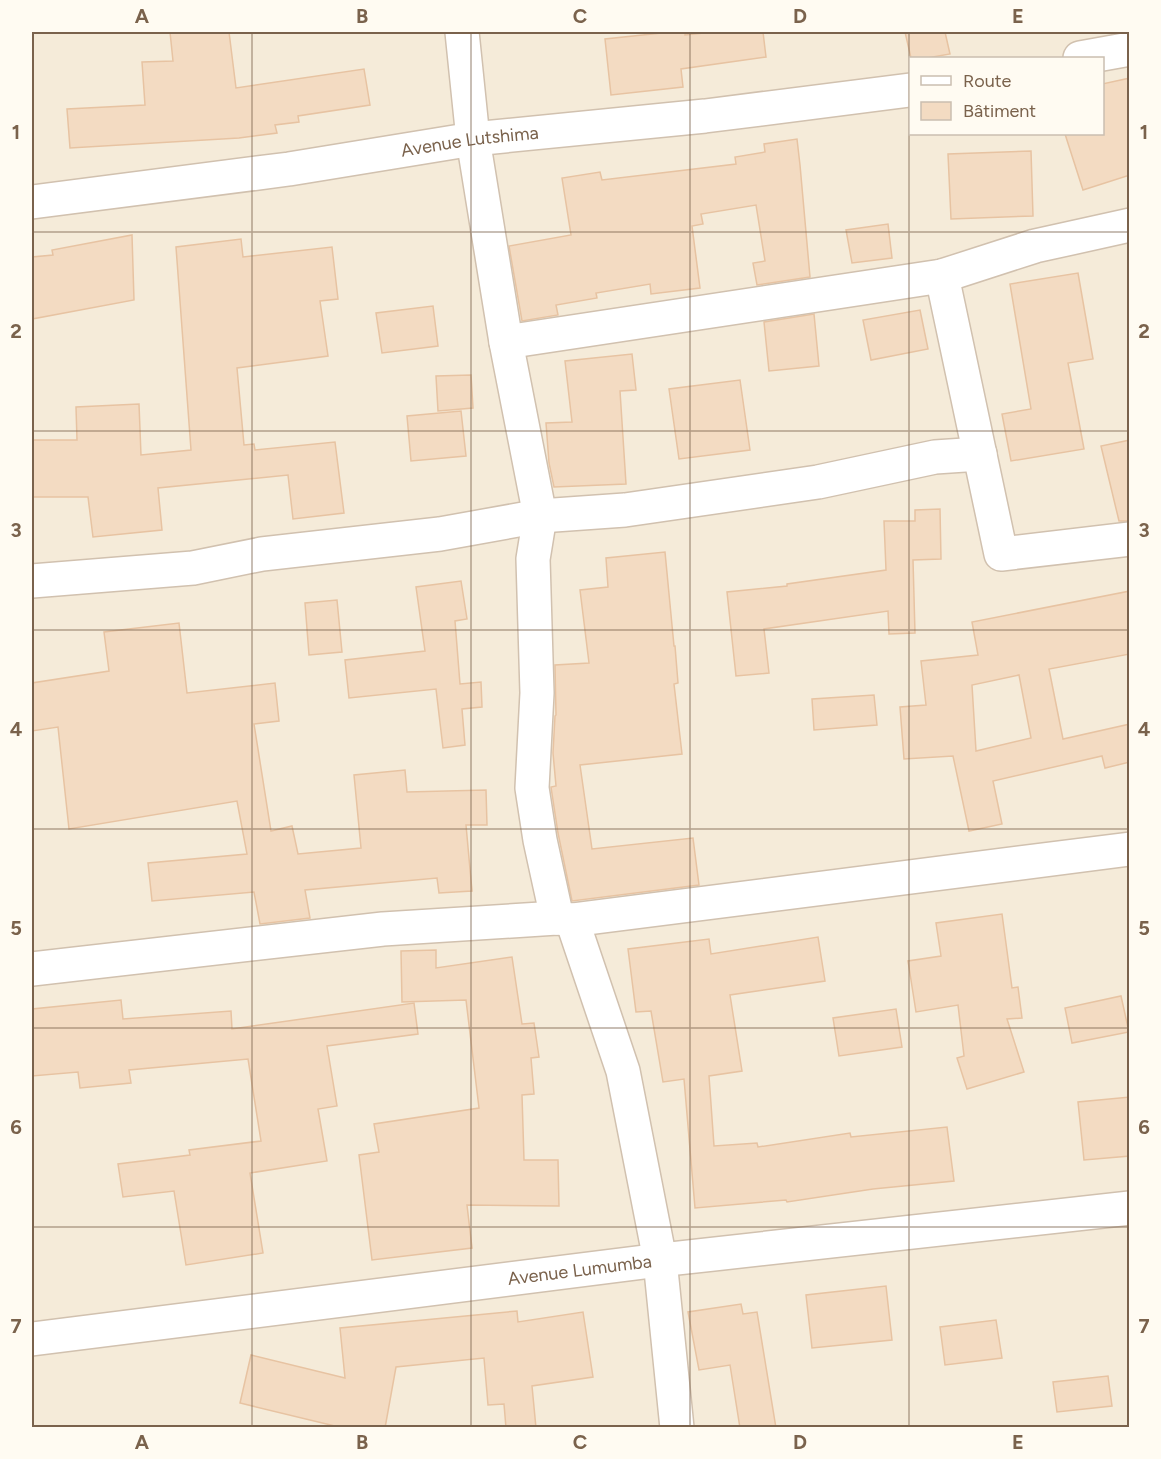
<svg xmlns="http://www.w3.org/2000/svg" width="1161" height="1459" font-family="Figtree,sans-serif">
  <rect width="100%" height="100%" fill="#fdf8eb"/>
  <path fill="#f5ebd9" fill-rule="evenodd" d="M 32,32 L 1129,32 L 1129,1427 L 32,1427 ZM 910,58 L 1102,58 L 1102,134 L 910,134 Z"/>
  <g fill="#f3dbc2" stroke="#e7c3a2" stroke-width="1.5" fill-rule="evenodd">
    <polygon points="170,32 229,32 236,88 364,69 370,105 298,116 299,122 275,125 277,133 239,138 70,148 67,109 145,105 142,62 173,61"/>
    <polygon points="671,32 685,32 685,35 714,32 763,32 766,57 681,69 683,87 611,95 605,39"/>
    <polygon points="905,32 945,32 950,54 927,58 911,58"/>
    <polygon points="1130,78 1130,175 1083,190 1065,134 1102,134 1102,84"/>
    <polygon points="797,139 800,165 810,277 757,285 753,263 765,261 756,205 701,214 703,224 692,226 700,288 651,294 650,284 596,293 597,298 556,305 558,315 522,321 509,246 571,235 562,178 600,172 602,180 736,164 735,157 765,152 764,144"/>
    <polygon points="1031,151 1033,216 951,219 948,154"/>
    <polygon points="888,224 892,258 852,263 846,230"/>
    <polygon points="132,235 134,300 32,319 32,257 53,255 52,250"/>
    <polygon points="241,239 243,257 332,247 338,299 320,301 328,356 237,368 244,445 254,444 255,450 335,442 344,513 293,519 288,475 158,488 162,530 93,537 88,497 32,497 32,440 77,440 76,407 139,404 141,455 191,450 176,247"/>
    <polygon points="1078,273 1093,359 1068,363 1084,449 1011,461 1002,414 1031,409 1010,284"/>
    <polygon points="433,306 438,346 382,353 376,313"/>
    <polygon points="920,310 928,349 871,360 863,320"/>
    <polygon points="814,314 819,366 769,371 764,322"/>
    <polygon points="632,354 636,390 620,391 626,484 554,487 549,463 546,423 572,422 565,361"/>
    <polygon points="471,375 473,408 438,411 436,376"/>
    <polygon points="740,380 750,450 679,459 669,389"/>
    <polygon points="461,411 466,456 411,461 407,416"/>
    <polygon points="1130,440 1130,521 1119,521 1101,446"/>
    <polygon points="940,509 941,559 913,560 915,633 889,634 888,611 764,629 769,673 736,676 727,592 787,586 787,584 886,570 884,521 915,521 915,510"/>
    <polygon points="665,552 674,646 675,646 678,683 674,684 682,754 580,765 592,849 693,838 699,885 572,901 558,833 551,787 556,786 553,753 555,716 556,715 555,665 589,663 580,590 608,587 606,558"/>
    <polygon points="461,581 467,619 455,621 460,684 481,682 482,707 462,709 465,745 443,748 436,689 349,698 345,660 425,651 416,587"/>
    <path d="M 1130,591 L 1130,654 L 1049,669 L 1063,739 L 1130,724 L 1130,762 L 1105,768 L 1102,756 L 993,781 L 1002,824 L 969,831 L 953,756 L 904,759 L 900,707 L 926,705 L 921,661 L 978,655 L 972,622 ZM 1019,675 L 1031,738 L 976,751 L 972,685 Z"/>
    <polygon points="337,600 342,652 309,655 305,603"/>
    <polygon points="179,623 187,693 275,683 279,721 254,724 271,831 292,826 298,854 361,848 354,775 405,770 407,792 486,790 487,825 466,825 472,891 439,893 437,878 305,890 310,918 260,924 254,892 152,901 148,863 247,854 237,801 69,829 58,727 32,731 32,683 109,671 104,632"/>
    <polygon points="874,695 877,725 814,730 812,699"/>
    <polygon points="1002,914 1012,988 1018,987 1022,1018 1007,1019 1024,1072 967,1089 957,1058 964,1056 958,1005 916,1012 908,961 941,956 936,923"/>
    <polygon points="818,937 825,981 730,995 742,1071 709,1076 714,1146 757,1143 758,1147 850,1133 851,1137 947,1127 954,1181 873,1189 787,1202 786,1200 695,1208 684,1079 663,1082 651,1011 636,1012 628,949 709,939 711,954"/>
    <polygon points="436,950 436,968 512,957 522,1024 534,1023 539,1057 531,1058 534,1094 522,1095 524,1160 558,1160 559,1206 467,1205 472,1248 372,1260 359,1155 379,1152 374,1124 479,1108 466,1000 402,1002 401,951"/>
    <polygon points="1121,996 1129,1032 1072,1043 1065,1008"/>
    <polygon points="121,1000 123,1019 231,1011 232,1029 414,1003 418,1034 327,1046 337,1106 318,1109 327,1161 250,1173 263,1253 186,1265 174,1191 123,1197 118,1164 190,1155 189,1150 261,1141 248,1059 129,1070 131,1083 80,1088 78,1072 32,1076 32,1009"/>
    <polygon points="896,1009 902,1047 839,1056 833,1018"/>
    <polygon points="1130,1097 1130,1156 1084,1160 1078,1102"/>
    <polygon points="886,1286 892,1340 812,1348 806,1295"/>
    <polygon points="741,1304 743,1314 757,1312 776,1428 740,1428 730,1365 699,1370 688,1312"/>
    <polygon points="517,1311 518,1322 583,1312 593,1377 532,1386 536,1428 506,1428 504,1404 488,1405 484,1358 396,1367 385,1428 343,1428 240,1403 251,1355 345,1378 340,1328"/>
    <polygon points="996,1320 1002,1358 945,1365 940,1327"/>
    <polygon points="1108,1376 1112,1406 1057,1412 1053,1382"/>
  </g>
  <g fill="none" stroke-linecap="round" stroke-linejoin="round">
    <g stroke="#d1c1af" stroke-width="36">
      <g id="street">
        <polyline points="462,32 473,139 506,342 540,516 533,559 537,693 532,788 540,840 557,918"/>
        <polyline points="1080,58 1130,49"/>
        <path id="s1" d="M 32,202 L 289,169 L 473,139 L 705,116 L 910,90"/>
        <polyline points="942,276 1001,554 1130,539"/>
        <polyline points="506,342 942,276 1035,246 1130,225"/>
        <polyline points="32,581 193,568 262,554 440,534 540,516 625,510 818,482 935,457 980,454"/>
        <polyline points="572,920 623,1071 660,1260 677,1428"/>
        <polyline points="32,969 383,929 557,918 572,920 1130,849"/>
        <path id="s2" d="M 32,1339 L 660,1260 L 1130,1208"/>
      </g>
    </g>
    <use href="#street" stroke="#fff" stroke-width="33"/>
  </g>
  <path fill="none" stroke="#7a624c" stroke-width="1.5" stroke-opacity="0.55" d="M 252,32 L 252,1428M 471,32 L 471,1428M 690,32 L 690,1428M 909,32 L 909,1428M 32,232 L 1130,232M 32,431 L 1130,431M 32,630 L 1130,630M 32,829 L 1130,829M 32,1028 L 1130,1028M 32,1227 L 1130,1227"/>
  <g text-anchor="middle" stroke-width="6" stroke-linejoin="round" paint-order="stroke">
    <g font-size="18" fill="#7a624c" stroke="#fffbf2">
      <text dy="6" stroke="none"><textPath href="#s1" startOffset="442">Avenue Lutshima</textPath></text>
      <text dy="6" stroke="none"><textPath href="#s2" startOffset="552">Avenue Lumumba</textPath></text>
    </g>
  </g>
  <rect width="1161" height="1459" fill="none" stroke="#fffbf2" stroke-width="66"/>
  <rect x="909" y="57" width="195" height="78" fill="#fffbf2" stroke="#cabeb0" stroke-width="1.5"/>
  <rect x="921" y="76" width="30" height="9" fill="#ffffff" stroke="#cabeb0" stroke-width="1.5"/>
  <text x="963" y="87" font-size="18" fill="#7a624c">Route</text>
  <rect x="921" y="102" width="30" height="18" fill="#f3dbc2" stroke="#cabeb0" stroke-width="1.5"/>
  <text x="963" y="117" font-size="18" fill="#7a624c">Bâtiment</text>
  <rect x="33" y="33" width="1095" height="1393" fill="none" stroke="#7a624c" stroke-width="2"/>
  <g font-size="20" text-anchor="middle" font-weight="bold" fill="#7a624c">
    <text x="142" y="23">A</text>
    <text x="362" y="23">B</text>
    <text x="580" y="23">C</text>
    <text x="800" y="23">D</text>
    <text x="1018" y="23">E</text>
    <text x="16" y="139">1</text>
    <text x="1144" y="139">1</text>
    <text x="16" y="338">2</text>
    <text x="1144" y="338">2</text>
    <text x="16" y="537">3</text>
    <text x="1144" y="537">3</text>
    <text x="16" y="736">4</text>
    <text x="1144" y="736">4</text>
    <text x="16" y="935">5</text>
    <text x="1144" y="935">5</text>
    <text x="16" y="1134">6</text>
    <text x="1144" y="1134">6</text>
    <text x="16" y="1333">7</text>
    <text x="1144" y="1333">7</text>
    <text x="142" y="1449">A</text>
    <text x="362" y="1449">B</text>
    <text x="580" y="1449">C</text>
    <text x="800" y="1449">D</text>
    <text x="1018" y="1449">E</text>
  </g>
</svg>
